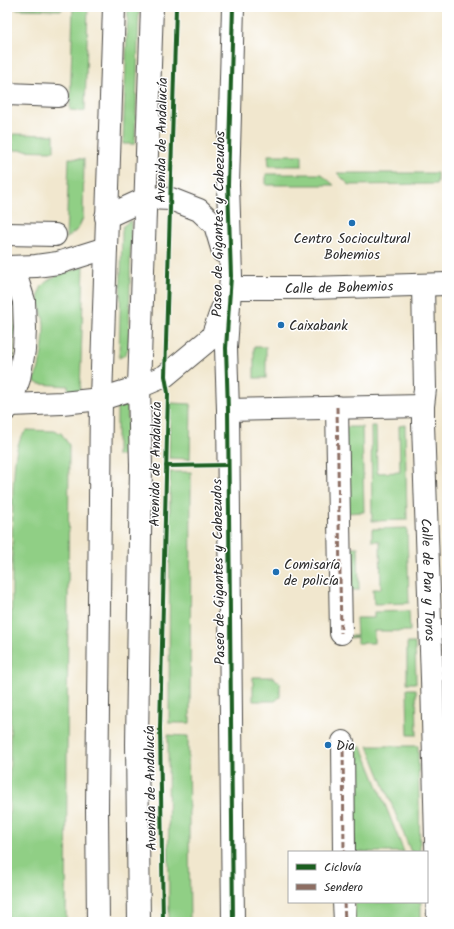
<svg xmlns="http://www.w3.org/2000/svg" width="454" height="929" font-family="Kalam,sans-serif">
  <rect width="100%" height="100%" fill="#fff"/>
  <filter id="ink" filterUnits="userSpaceOnUse"><feTurbulence type="fractalNoise" baseFrequency=".025" numOctaves="2"/><feDisplacementMap in="SourceGraphic" scale="8" xChannelSelector="R" yChannelSelector="G"/><feConvolveMatrix kernelMatrix="1 2 1 2 8 2 1 2 1" color-interpolation-filters="sRGB"/></filter>
  <filter id="wash" filterUnits="userSpaceOnUse"><feTurbulence type="fractalNoise" baseFrequency=".012" numOctaves="4" result="noise"/><feDisplacementMap in="SourceGraphic" scale="16" xChannelSelector="R" yChannelSelector="G"/><feGaussianBlur stdDeviation="0.9" result="paint"/><feColorMatrix in="noise" values="0 0 0 0 0 0 0 0 0 0 0 0 0 0 0 0 0 1.4 0 .05"/><feComposite in="paint" operator="in"/></filter>
  <g filter="url(#wash)">
    <rect width="100%" height="100%" fill="#f1e7ce"/>
    <g fill="#90cf85" stroke="#5e7d58">
      <polygon points="15,7 62,7 62,10 15,9"/>
      <polygon points="73,7 88,7 85,111 70,110"/>
      <polygon points="128,7 139,7 135,144 123,144"/>
      <polygon points="13,134 54,135 54,151 12,150"/>
      <polygon points="268,155 302,155 302,166 269,166"/>
      <polygon points="69,158 84,159 83,218 78,229 66,239"/>
      <polygon points="337,173 437,173 437,184 349,185"/>
      <polygon points="266,174 321,174 334,185 266,185"/>
      <polygon points="131,220 129,347 125,355 119,358 122,232 123,226"/>
      <path d="M 84,266 L 80,393 L 69,393 L 68,386 L 39,384 L 35,382 C 34,376 38,373 39,367 C 42,355 44,340 44,327 C 45,314 34,301 41,288 C 47,276 71,272 84,266 Z"/>
      <polygon points="7,279 14,290 14,359 7,380"/>
      <rect x="254" y="347" width="12" height="31"/>
      <polygon points="128,399 127,456 117,456 117,406"/>
      <polygon points="170,403 191,404 190,459 169,458"/>
      <polygon points="405,425 407,520 372,521 371,426 376,426 377,473 400,472 399,426"/>
      <polygon points="344,427 362,427 364,512 346,513"/>
      <path d="M 27,430 L 54,431 L 61,433 L 69,445 L 66,922 L 8,922 L 13,487 C 15,469 13,443 27,430 Z"/>
      <polygon points="170,472 191,472 190,723 169,723"/>
      <polygon points="407,528 409,603 374,604 373,589 381,589 380,541 372,541 372,529"/>
      <polygon points="347,547 358,547 359,590 349,590"/>
      <polygon points="409,611 410,631 374,631 374,643 357,643 357,637 350,638 350,636 357,636 356,618 374,618 374,612"/>
      <polygon points="407,643 415,643 416,683 407,683"/>
      <polygon points="253,677 273,677 280,683 280,697 275,701 253,701"/>
      <polygon points="407,689 416,689 417,735 408,735"/>
      <polygon points="168,735 188,736 190,922 169,922"/>
      <polygon points="368,746 418,746 420,852 411,852"/>
      <polygon points="353,747 362,747 404,852 354,852"/>
      <rect x="355" y="902" width="66" height="20"/>
    </g>
  </g>
  <g filter="url(#ink)">
    <g fill="none" stroke-linecap="round" stroke-linejoin="round">
      <g stroke="#494743" stroke-width="24">
        <g id="minor">
          <polyline points="7,94 58,96"/>
          <polyline points="106,217 147,198 171,199 199,210 215,225 223,252"/>
          <polyline points="7,234 55,235"/>
          <polyline points="7,267 36,266 58,263 106,248"/>
          <polyline points="7,270 16,276 24,301 25,328 24,350 19,379 10,405 7,409"/>
          <path id="s1" d="M 423,285 L 425,389 L 423,406 L 423,424 L 432,678 L 438,922"/>
          <path id="s2" d="M 231,288 L 310,288 L 447,284"/>
          <polyline points="10,405 62,403 101,399 139,387 165,376 212,337 222,309"/>
          <polyline points="337,407 341,633"/>
          <polyline points="228,410 423,406"/>
          <polyline points="343,742 344,852"/>
          <polyline points="344,902 345,922"/>
          <polyline points="233,922 228,410 226,348 231,276 228,185 233,7"/>
        </g>
      </g>
      <g stroke="#494743" stroke-width="24">
        <g id="major">
          <polyline points="98,922 97,809 101,399 114,7"/>
          <polyline points="139,922 137,744 141,465 139,387 152,7"/>
        </g>
      </g>
      <use href="#minor" stroke="#fff" stroke-width="22"/>
      <use href="#major" stroke="#fff" stroke-width="22"/>
      <g stroke="#8d6e63" stroke-width="3" stroke-dasharray="6 3" stroke-linecap="butt">
        <polyline points="337,407 341,633"/>
        <polyline points="343,742 344,852"/>
        <polyline points="344,902 345,922"/>
      </g>
      <g stroke="#fff" stroke-width="6">
        <g id="cycleway">
          <polyline points="166,466 228,465"/>
          <polyline points="163,922 160,728 168,393 165,376 176,7"/>
          <polyline points="233,922 228,410 226,348 231,276 228,185 233,7"/>
        </g>
      </g>
      <use href="#cycleway" stroke="#1b5e20" stroke-width="4"/>
    </g>
  </g>
  <g fill="#1f6fb2" stroke="#fff" stroke-width="1.5">
    <circle cx="352" cy="223" r="4"/>
    <circle cx="281" cy="325" r="4"/>
    <circle cx="276" cy="572" r="4"/>
    <circle cx="328" cy="745" r="4"/>
  </g>
  <g text-anchor="middle" stroke-width="3" stroke-linejoin="round" paint-order="stroke">
    <g font-size="14" fill="#2b2b2b" stroke="#fff">
      <text transform="translate(161 140) rotate(-89)" y="5">Avenida de Andalucía</text>
      <text transform="translate(218 224) rotate(-89)" y="5">Paseo de Gigantes y Cabezudos</text>
      <text dy="5" stroke="none"><textPath href="#s2" startOffset="108">Calle de Bohemios</textPath></text>
      <text transform="translate(155 464) rotate(-89)" y="5">Avenida de Andalucía</text>
      <text transform="translate(218 572) rotate(-91)" y="5">Paseo de Gigantes y Cabezudos</text>
      <text dy="5" stroke="none"><textPath href="#s1" startOffset="295">Calle de Pan y Toros</textPath></text>
      <text transform="translate(150 788) rotate(-91)" y="5">Avenida de Andalucía</text>
    </g>
    <g font-size="14" fill="#2b2b2b" stroke="#fff" text-anchor="start">
      <text x="352" y="243" text-anchor="middle">Centro Sociocultural<tspan x="352" dy="16">Bohemios</tspan></text>
      <text x="289" y="330">Caixabank</text>
      <text x="284" y="569">Comisaría<tspan x="284" dy="16">de policía</tspan></text>
      <text x="336" y="750">Dia</text>
    </g>
  </g>
  <rect width="454" height="929" fill="none" stroke="#fff" stroke-width="24"/>
  <rect x="288" y="851" width="140" height="52" fill="#ffffff" stroke="#aaaaaa"/>
  <rect x="296" y="864" width="20" height="6" fill="#1b5e20" stroke="#aaaaaa"/>
  <text x="324" y="871" font-size="12" fill="#2b2b2b">Ciclovía</text>
  <rect x="296" y="884" width="20" height="6" fill="#8d6e63" stroke="#aaaaaa"/>
  <text x="324" y="891" font-size="12" fill="#2b2b2b">Sendero</text>
</svg>
